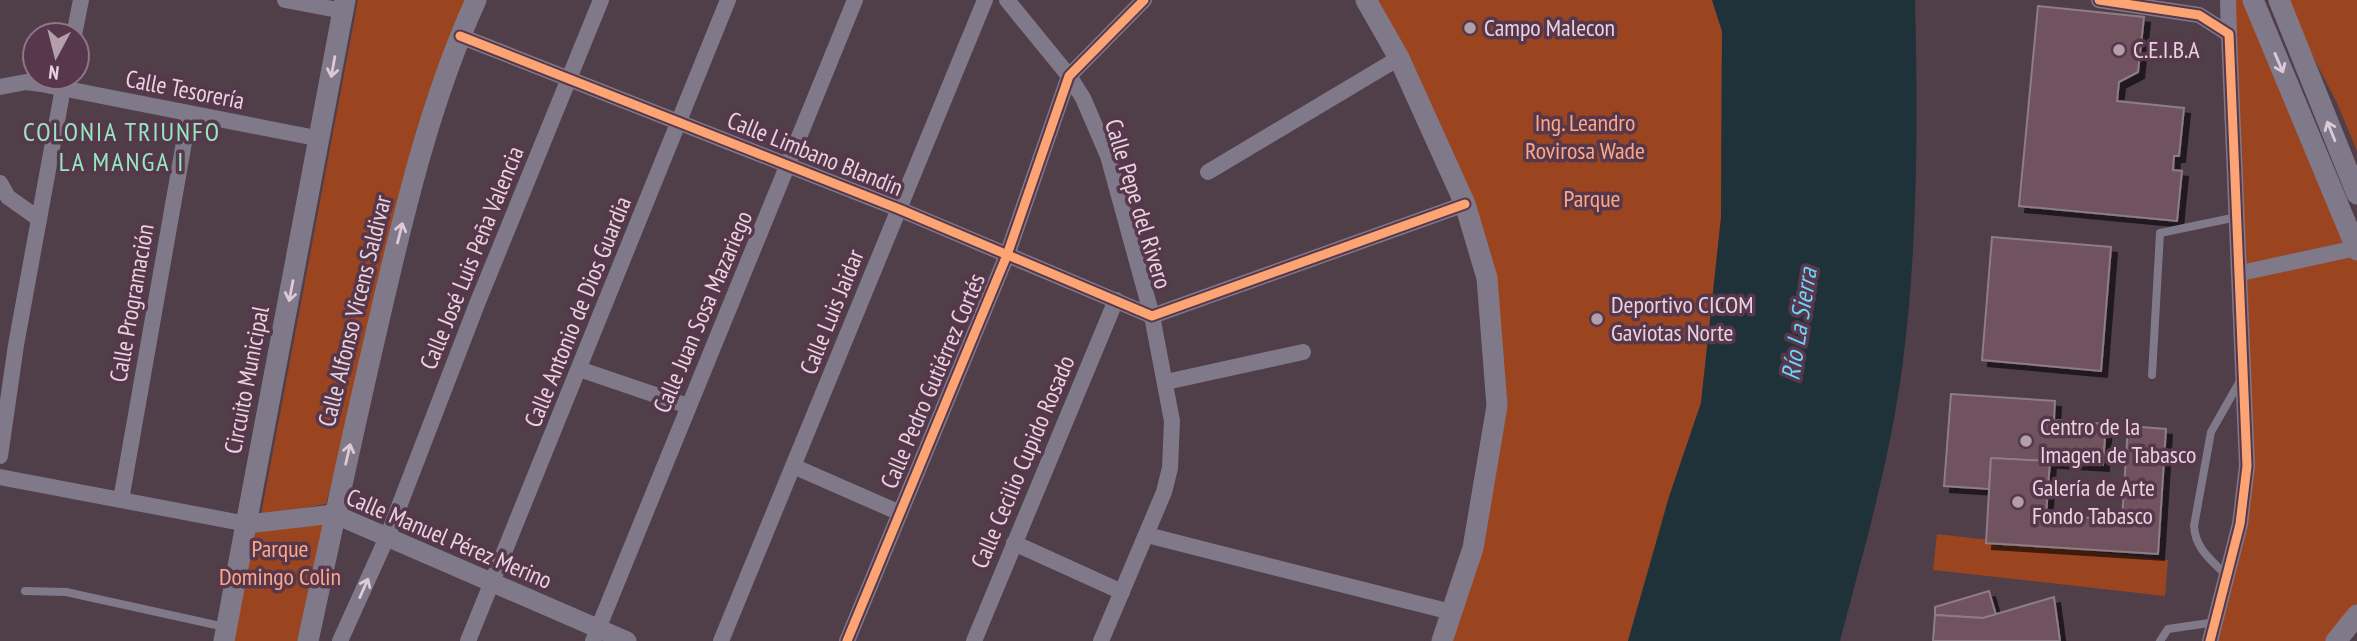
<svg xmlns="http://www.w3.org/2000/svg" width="2357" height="641" font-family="'PT Sans Narrow',sans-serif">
  <defs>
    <filter id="shadow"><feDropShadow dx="6" dy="6" stdDeviation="0" flood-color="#0009"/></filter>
  </defs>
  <rect width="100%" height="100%" fill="#503e49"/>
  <g fill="#9b4520">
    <polygon points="358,0 472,0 438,86 326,504 261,515"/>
    <polygon points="1366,0 1712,0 1722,31 1721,218 1701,403 1669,497 1628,641 1439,641 1451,612 1497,406 1487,278"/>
    <polygon points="2228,0 2252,0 2357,250 2357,615 2336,641 2210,641 2245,485"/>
    <polygon points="2284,0 2357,0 2357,151 2337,103"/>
    <polygon points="325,521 299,641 232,641 249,526"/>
    <polygon points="1937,534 2168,560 2165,596 1933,570"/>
  </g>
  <path fill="#1f3139" d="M 1712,0 L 1915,0 C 1918,120 1918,242 1903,361 C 1891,456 1864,549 1840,641 L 1628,641 L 1669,497 L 1701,403 L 1721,218 L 1722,31 Z"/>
  <g fill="#70525f" stroke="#8e7d84" stroke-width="2" filter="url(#shadow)">
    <polygon points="2038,6 2144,17 2138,72 2119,82 2117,101 2184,108 2179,156 2174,156 2173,170 2182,171 2177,221 2019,206"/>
    <polygon points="1992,237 2111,247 2101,371 1982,360"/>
    <polygon points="1951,394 2055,401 2054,420 2106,424 2103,465 1991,458 1989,489 1944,486"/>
    <polygon points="2128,426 2166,429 2158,554 1986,543 1991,458 2050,461 2046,515 2122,520"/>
    <polygon points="1989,591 1996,615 1983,618 1935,615 1935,607"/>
    <polygon points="2054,597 2060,641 1933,641 1935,615 1983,618"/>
  </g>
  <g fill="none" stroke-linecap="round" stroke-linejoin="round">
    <g stroke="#7f798a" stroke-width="8">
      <polyline points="2152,375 2160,233 2237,217"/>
      <path d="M 2226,575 C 2211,560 2195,548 2194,526 L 2211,432 L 2240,381"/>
      <polyline points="25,591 66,592 225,627"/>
      <polyline points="2160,641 2168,629 2216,622"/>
    </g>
    <g stroke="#7f798a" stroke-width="16">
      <polyline points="285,0 343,11"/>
      <polyline points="1007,0 1069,76 1083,98 1108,156 1152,316 1172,421 1170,468 1164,492 1101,641"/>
      <polyline points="2099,0 2199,15 2229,34 2247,466 2240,524 2210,641"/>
      <polyline points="2228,0 2229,34"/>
      <polyline points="74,35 81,0"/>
      <polyline points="460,36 899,209 1152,316 1465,204"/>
      <polyline points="0,87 26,82 41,84 321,139"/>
      <polyline points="1208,172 1399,58"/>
      <polyline points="0,183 8,197 39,219"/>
      <polyline points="2241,273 2356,248"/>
      <polyline points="579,369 688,406"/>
      <polyline points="1166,382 1303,352"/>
      <polyline points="0,456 16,345 65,77"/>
      <polyline points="793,466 898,512"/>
      <polyline points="0,477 247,524"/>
      <polyline points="121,500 189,114"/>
      <polyline points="1147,535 1451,612"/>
      <polyline points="1014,543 1122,592"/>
      <polyline points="340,641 388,535 477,304 601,0"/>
      <polyline points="468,641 728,0"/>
      <polyline points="593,641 855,0"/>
      <polyline points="721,641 985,0"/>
      <polyline points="847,641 1007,255 1069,76 1144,0"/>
      <polyline points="974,641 1116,300"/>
    </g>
    <polyline stroke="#7f798a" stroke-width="19" points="247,524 334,514 627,641"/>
    <g stroke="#80798a" stroke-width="21">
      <polyline points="1366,0 1399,58 1465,204 1487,278 1497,406 1473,548 1442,641"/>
      <polyline points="2253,0 2357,250"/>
      <polyline points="2279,0 2357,194"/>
      <polyline points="224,641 345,0"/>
      <path d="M 308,641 C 331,534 354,427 379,320 C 404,212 430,101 476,0"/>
      <polyline points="2336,641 2357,615"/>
    </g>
    <g stroke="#57374b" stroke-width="13">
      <g id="cycleway">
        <polyline points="2099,0 2199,15 2229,34 2247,466 2240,524 2210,641"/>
        <polyline points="460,36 899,209 1152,316 1465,204"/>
        <polyline points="847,641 1007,255 1069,76 1144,0"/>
      </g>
    </g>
    <use href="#cycleway" stroke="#fda474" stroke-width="9"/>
  </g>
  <defs><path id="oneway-shaft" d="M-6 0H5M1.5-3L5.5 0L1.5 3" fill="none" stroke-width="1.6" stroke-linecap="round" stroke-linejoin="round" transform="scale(1.75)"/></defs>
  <g stroke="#decad6">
    <use href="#oneway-shaft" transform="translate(2279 63) rotate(67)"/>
    <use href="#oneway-shaft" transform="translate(333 67) rotate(100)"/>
    <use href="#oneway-shaft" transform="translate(2331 131) rotate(-112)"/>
    <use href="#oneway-shaft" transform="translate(400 233) rotate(-76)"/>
    <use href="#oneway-shaft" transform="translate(291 291) rotate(101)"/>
    <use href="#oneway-shaft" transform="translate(348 454) rotate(-77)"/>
    <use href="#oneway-shaft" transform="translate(364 588) rotate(-66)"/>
  </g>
  <g fill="#b39faa" stroke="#57374b" stroke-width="2.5">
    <circle cx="1470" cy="28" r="7"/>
    <circle cx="2119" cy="50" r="7"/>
    <circle cx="1597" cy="319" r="7"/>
    <circle cx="2026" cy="441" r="7"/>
    <circle cx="2018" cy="502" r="7"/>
  </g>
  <g text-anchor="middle" stroke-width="7" stroke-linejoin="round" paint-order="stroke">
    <g font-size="24" fill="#e8d3df" stroke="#57374b" text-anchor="start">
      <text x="1484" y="36">Campo Malecon</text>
      <text x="2133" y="58">C.E.I.B.A</text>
      <text x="1611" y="313">Deportivo CICOM<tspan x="1611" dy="28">Gaviotas Norte</tspan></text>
      <text x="2040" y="435">Centro de la<tspan x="2040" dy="28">Imagen de Tabasco</tspan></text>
      <text x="2032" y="496">Galería de Arte<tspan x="2032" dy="28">Fondo Tabasco</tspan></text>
    </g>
    <g font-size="24" fill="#e8d3df" stroke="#57374b">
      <text transform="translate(185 90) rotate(11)" y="8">Calle Tesorería</text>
      <text transform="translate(815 154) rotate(22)" y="8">Calle Limbano Blandín</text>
      <text transform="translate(1138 204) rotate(73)" y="8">Calle Pepe del Rivero</text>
      <text transform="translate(472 258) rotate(-68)" y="8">Calle José Luis Peña Valencia</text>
      <text transform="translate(132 303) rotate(-80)" y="8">Calle Programación</text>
      <text transform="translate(355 311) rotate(-76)" y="8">Calle Alfonso Vicens Saldivar</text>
      <text transform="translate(578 312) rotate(-68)" y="8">Calle Antonio de Dios Guardia</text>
      <text transform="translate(703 312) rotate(-67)" y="8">Calle Juan Sosa Mazariego</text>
      <text transform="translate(832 312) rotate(-68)" y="8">Calle Luis Jaidar</text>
      <text transform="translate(247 380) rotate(-79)" y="8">Circuito Municipal</text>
      <text transform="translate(933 381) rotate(-67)" y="8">Calle Pedro Gutiérrez Cortés</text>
      <text transform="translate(1023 462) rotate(-67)" y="8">Calle Cecilio Cupido Rosado</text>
      <text transform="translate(449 539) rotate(23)" y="8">Calle Manuel Pérez Merino</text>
    </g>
    <g font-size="24" fill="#fca887" stroke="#57374b">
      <text x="1585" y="131">Ing. Leandro<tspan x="1585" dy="28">Rovirosa Wade</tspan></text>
      <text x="1592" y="207">Parque</text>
      <text x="280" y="557">Parque<tspan x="280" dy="28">Domingo Colin</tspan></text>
    </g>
    <g font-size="26" letter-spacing="2" fill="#94e8bf" stroke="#57374b">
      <text x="122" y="141">COLONIA TRIUNFO<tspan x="122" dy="30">LA MANGA I</tspan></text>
    </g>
    <g font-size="26" font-style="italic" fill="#69d4f7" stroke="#57374b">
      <text transform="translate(1799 324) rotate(-81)" y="9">Río La Sierra</text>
    </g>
  </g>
  <g transform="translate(56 56) rotate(187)"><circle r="33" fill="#57374b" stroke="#917586" stroke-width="2"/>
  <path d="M0-5L12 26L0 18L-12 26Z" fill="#b39faa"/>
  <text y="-10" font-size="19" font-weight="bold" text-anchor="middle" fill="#e8d3df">N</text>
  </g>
</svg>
